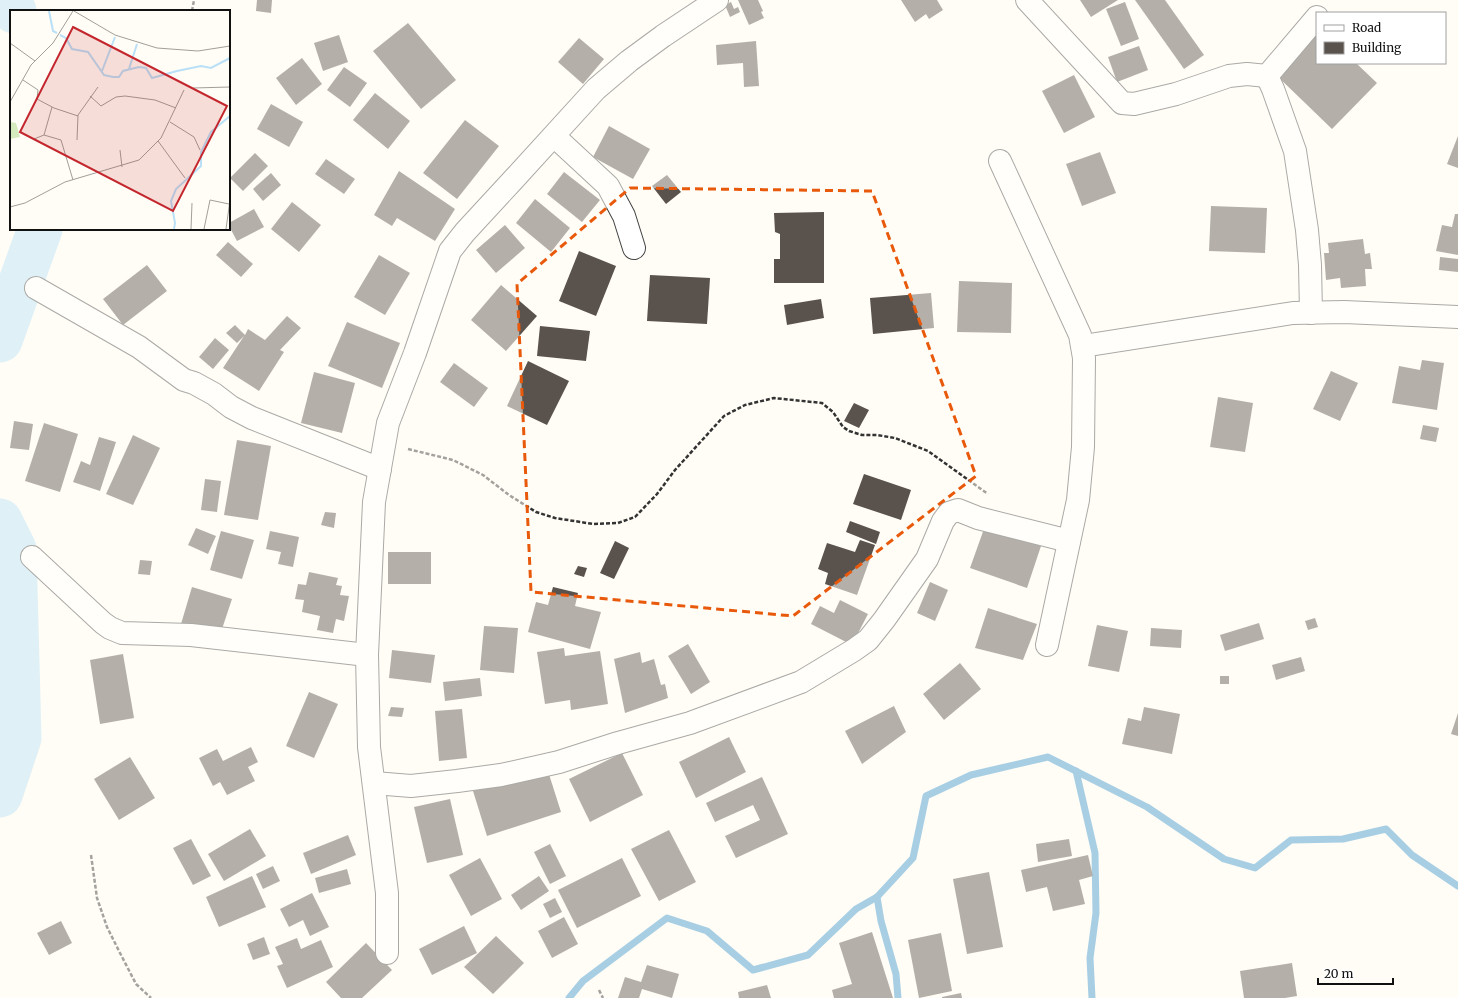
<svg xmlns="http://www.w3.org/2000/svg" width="1458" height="998" font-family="Merriweather,serif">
  <rect width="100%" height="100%" fill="#fffdf5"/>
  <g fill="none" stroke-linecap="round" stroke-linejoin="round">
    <g stroke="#3f96cf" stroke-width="7">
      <polyline points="1076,771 1095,853 1096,913 1090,958 1092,998"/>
      <polyline points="877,897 881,921 896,974 898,998"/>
      <polyline points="569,998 583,981 667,918 707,931 753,970 808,955 856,909 877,897 913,858 926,796 971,775 1048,757 1147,807 1224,859 1255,868 1291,840 1343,839 1386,829 1412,855 1458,886"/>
    </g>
    <g stroke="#b9e0f7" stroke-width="45">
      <polyline points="5,0 14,11"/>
      <polyline points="0,340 40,229"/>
      <polyline points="0,521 14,549 19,738 0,795"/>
    </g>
  </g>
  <g fill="#5a524d">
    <polygon points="257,0 272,0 271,13 256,11"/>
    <polygon points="738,0 758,0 763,11 761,12 764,18 749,25"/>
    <polygon points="901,0 937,0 943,10 929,19 926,14 915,22"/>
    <polygon points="1080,0 1118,0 1091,17"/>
    <polygon points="1135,0 1165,0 1204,55 1184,69"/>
    <polygon points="731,2 734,9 738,7 740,12 730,17 725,5"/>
    <polygon points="1125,2 1139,39 1121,46 1106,9"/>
    <polygon points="408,23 456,80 421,109 373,51"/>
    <polygon points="1317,28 1317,63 1356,63 1377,83 1332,129 1273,72"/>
    <polygon points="339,35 348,62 323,71 314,43"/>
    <polygon points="579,38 604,59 583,84 558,62"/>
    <polygon points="756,41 759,86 744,87 743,63 717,65 716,45"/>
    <polygon points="1139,46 1148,70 1117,82 1108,57"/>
    <polygon points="302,58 322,84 296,105 276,78"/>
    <polygon points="344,67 367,83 350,107 327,90"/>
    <polygon points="1074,75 1095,117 1064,133 1042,91"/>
    <polygon points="375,93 410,121 388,149 353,120"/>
    <polygon points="271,104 303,122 289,147 257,129"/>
    <polygon points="465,120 499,146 457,199 423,173"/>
    <polygon points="609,126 650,149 633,179 593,157"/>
    <polygon points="1458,136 1458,168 1447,164"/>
    <polygon points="1100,152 1116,193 1082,206 1066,164"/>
    <polygon points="255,153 268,166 243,191 230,178"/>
    <polygon points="326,159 355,179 344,194 315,174"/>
    <polygon points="399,171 455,209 435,241 397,218 392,226 374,215"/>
    <polygon points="564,172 600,200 582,222 547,194"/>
    <polygon points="271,173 281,185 263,201 253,189"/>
    <polygon points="667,175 681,192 666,204 652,186"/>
    <polygon points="535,199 570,228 551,252 516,223"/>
    <polygon points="292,202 321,225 299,252 271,229"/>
    <polygon points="1211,206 1267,208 1265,253 1209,251"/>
    <polygon points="254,209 264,227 237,241 229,226 229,223"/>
    <polygon points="824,212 824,283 774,283 774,259 780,259 780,234 775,232 774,213"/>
    <polygon points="1455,214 1458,214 1458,255 1436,251 1442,225 1452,227"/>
    <polygon points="505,225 525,248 496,273 476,250"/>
    <polygon points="1363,239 1365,254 1370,253 1372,269 1365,269 1366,286 1341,288 1340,278 1326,280 1324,253 1329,253 1328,243"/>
    <polygon points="228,242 253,264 241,277 216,255"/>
    <polygon points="579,251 616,266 596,316 559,301"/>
    <polygon points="379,255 410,273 385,315 354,297"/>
    <polygon points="1440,257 1458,259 1458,272 1439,270"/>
    <polygon points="147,265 167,291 123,325 103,299"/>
    <polygon points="650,275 710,278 707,324 647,321"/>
    <polygon points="959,281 1012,283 1011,333 957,332"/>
    <polygon points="501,285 537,316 506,351 471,320"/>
    <polygon points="931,293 934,328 873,334 870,298"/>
    <polygon points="821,299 824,318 787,325 784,305"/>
    <polygon points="287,316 301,328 280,350 284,352 259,391 223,368 244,336 237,343 226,333 235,325 245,335 248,329 265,340"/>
    <polygon points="347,322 400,343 382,388 328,366"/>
    <polygon points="540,326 590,331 586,361 537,356"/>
    <polygon points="215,338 229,350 213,369 199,357"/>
    <polygon points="1422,360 1444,363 1437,410 1392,403 1399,366 1420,370"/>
    <polygon points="528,361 569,381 547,425 507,406"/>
    <polygon points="454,363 488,388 474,407 440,382"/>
    <polygon points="1331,371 1358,383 1340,421 1313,409"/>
    <polygon points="314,372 355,383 342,433 301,423"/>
    <polygon points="1218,397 1253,403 1245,452 1210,447"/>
    <polygon points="854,403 869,410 859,428 844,421"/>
    <polygon points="14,421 33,424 29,450 10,448"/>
    <polygon points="44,423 78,434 60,492 25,481"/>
    <polygon points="1423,425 1439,428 1436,442 1420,439"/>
    <polygon points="133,435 160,448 133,505 106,494"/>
    <polygon points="99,437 116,442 100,491 73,482 81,461 90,465"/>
    <polygon points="237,440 271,446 258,520 224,515"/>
    <polygon points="864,474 911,490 901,520 853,504"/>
    <polygon points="205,479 221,481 217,512 201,510"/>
    <polygon points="325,512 336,513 334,528 321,525"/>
    <polygon points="850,521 880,532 876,544 846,532"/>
    <polygon points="985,526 1041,546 1027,588 970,568"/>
    <polygon points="196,528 216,536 208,554 188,545"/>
    <polygon points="221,531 254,540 242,579 210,570"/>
    <polygon points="270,531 299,537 293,567 278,564 281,552 266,549"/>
    <polygon points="860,540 875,545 857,595 825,584 828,573 818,569 827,543 855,552"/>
    <polygon points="615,541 629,548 614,579 600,573"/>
    <rect x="388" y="552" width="43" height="32"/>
    <polygon points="140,560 152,561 150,575 138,574"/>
    <polygon points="578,566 587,568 584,577 574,574"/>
    <polygon points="309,572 338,578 336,585 342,586 340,595 349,596 344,621 336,619 333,633 317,630 320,616 302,612 304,600 295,599 298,584 306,585"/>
    <polygon points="930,582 948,590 935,621 917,613"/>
    <polygon points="192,587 232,599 220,635 181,624"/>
    <polygon points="553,587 578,593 575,606 601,612 590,649 528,632 536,602 548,605"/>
    <polygon points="840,600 868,614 852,645 811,624 820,606 834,613"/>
    <polygon points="988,608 1037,624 1023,660 975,648"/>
    <polygon points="1315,618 1318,627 1308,630 1305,621"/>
    <polygon points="1259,623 1264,639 1225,651 1220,635"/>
    <polygon points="1097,625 1128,631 1119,672 1088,666"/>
    <polygon points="484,626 518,628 514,673 480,670"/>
    <polygon points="1151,628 1182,630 1181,648 1150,646"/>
    <polygon points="688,644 710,682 691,694 668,656"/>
    <polygon points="564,648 565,656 600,651 608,704 571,710 570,700 545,704 537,652"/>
    <polygon points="392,650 435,655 431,683 389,678"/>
    <polygon points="640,652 642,663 654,659 661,685 665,684 668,698 625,713 614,659"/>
    <polygon points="123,654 134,718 100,724 90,660"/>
    <polygon points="1301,657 1305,671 1276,680 1272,665"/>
    <polygon points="960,663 981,689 944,720 923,694"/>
    <rect x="1220" y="676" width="9" height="8"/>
    <polygon points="480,678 482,696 445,701 443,682"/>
    <polygon points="309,692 338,704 314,758 286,746"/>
    <polygon points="894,706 906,732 862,764 845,731"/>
    <polygon points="391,707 404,708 402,717 388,716"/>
    <polygon points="1144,707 1180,714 1172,754 1122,744 1128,718 1141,721"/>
    <polygon points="462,709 467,758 439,761 435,711"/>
    <polygon points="1458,713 1458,736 1451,734"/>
    <polygon points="729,737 746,772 696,798 679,762"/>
    <polygon points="251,747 258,762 248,767 255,781 227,795 220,782 213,786 199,758 217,749 223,761"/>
    <polygon points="622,753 643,795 590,822 569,779"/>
    <polygon points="130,757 155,798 119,820 94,779"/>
    <polygon points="547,768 561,812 487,836 473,791"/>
    <polygon points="762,777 788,834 736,858 725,836 760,820 753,805 715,822 706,803"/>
    <polygon points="450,799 463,855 427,863 414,807"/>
    <polygon points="250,829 266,856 224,881 208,854"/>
    <polygon points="669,830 696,882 659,901 631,849"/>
    <polygon points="348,835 356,855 311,874 303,853"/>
    <polygon points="191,839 211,876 193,885 173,848"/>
    <polygon points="1069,839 1072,856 1038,862 1036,844"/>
    <polygon points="550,844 566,876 550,884 534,852"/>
    <polygon points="1088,855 1093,876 1079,880 1085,904 1053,911 1047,887 1026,892 1021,870"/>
    <polygon points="480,858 502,899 471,916 449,875"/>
    <polygon points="622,858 641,896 577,928 558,890"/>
    <polygon points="273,866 280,881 263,889 256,874"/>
    <polygon points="347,869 351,884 319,893 315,878"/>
    <polygon points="989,872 1003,947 967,954 953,879"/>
    <polygon points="252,876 266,907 219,927 206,897"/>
    <polygon points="539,876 549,891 521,910 511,895"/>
    <polygon points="312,893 329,927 310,936 303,920 289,927 280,909"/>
    <polygon points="555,898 562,912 550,918 543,904"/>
    <polygon points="564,917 578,944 552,958 538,931"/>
    <polygon points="61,921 72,943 49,955 37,933"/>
    <polygon points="464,926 477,953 432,975 419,949"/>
    <polygon points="872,932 893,998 834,998 832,990 852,984 839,943"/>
    <polygon points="941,933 952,991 919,998 908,940"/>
    <polygon points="496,936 524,963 493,994 464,967"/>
    <polygon points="264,937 270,954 253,960 247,944"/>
    <polygon points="297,938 301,949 321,940 333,967 287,988 277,966 283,964 275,947"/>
    <polygon points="366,943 392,970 362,998 341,998 326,982"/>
    <polygon points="1292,963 1297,996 1285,998 1244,998 1240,971"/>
    <polygon points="647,965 679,974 672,998 642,989 639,998 618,998 625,977 641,982"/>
    <polygon points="767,985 771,998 739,998 738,992"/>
    <polygon points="961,993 962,998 942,998 942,997"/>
  </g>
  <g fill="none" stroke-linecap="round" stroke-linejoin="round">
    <g stroke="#444" stroke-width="24">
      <g id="minor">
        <polyline points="1027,0 1122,103 1134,104 1176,94 1229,76 1247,74 1267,76"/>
        <polyline points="554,136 608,186 624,216 634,248"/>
        <polyline points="1000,161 1080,335 1084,358 1083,447 1078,500 1047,645"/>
        <polyline points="36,288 139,347 184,380 194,383 214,394 231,407 252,418 380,469"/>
        <polyline points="1311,313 1310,265 1307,230 1295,151 1273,89 1267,76 1317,17"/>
        <polyline points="1083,346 1293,313 1344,312 1458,317"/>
        <polyline points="32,557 103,623 110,628 122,633 191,635 367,655"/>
        <polyline points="374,783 411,786 457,781 501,775 559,762 618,743 690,723 801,682 854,650 868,640 884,620 927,559 943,521 949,513 958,510 978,518 1069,541"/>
        <polyline points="387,953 387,893 369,747 367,655 374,502 388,423 415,353 450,251 465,232 513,180 596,89 629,61 663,36 717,0"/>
      </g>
    </g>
    <g stroke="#333" stroke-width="2.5" stroke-dasharray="4 2" stroke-linecap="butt">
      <polyline points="192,11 194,0"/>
      <polyline points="408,449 453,460 483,475 509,495 536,512 555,518 593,524 618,523 635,517 657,494 675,470 724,416 745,405 774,398 822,403 833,412 843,427 849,431 862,435 877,435 895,438 928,451 988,494"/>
      <polyline points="91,855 97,898 107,927 120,953 136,984 151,998"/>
      <polyline points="599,990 603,998"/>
    </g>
    <use href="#minor" stroke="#fff" stroke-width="22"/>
  </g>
  <path d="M0 0H1458V998H0ZM 630,188 L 872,191 L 976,476 L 793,616 L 531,592 L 517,284 Z" fill="#fffdf5" fill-opacity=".55" fill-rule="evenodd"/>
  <path fill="none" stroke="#e8590c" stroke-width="3" stroke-dasharray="8 5" stroke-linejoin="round" d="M 630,188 L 872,191 L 976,476 L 793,616 L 531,592 L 517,284 Z"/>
  <g transform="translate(10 10)">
    <rect width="220" height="220" fill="#fffdf5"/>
    <path d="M 0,112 L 6,113 L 10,127 L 0,129 Z" fill="#d5ebbd"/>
    <path fill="none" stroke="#b9e0f7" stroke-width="2" d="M 39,1 L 43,21 L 47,23M 50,25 L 56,28 L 62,39 L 78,42 L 94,65 L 103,67 L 109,67 L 113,61 L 129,57 L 136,58 L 142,68 L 167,61 L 191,56 L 201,58 L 220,48M 119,59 L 127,34M 92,61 L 105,27M 164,219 L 165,213 L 161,191 L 166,179 L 191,156 L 191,142 L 201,122 L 220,106"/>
    <path fill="none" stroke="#a09f9a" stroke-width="1" d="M 64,1 L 105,25 L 147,38 L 188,41 L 220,36M 0,33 L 25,51M 13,70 L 28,80 L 27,89 L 44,98 L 68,106M 183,78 L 220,77M 80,86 L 91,96 L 106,87 L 115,86 L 145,90 L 166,98M 0,92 L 21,55 L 43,33 L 63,1M 160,112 L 184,127 L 190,140M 34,125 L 51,130 L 63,170M 24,129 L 34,125 L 42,97M 67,130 L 68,105 L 88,77M 148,131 L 175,168M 110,140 L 112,157M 0,197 L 15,193 L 55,172 L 129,150 L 151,128 L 174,80M 181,219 L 182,193M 194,219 L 200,190 L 219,194M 216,219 L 220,190"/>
    <path fill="#c4262e" fill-opacity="0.15" stroke="#c4262e" stroke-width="2" d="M 63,17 L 217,96 L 163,201 L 10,122 Z"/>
    <rect width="220" height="220" fill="none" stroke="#111" stroke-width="2"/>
  </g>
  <rect x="1316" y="12" width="130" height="52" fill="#ffffff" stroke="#a0a0a0"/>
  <rect x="1324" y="25" width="20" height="6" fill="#ffffff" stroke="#a0a0a0"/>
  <text x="1352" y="32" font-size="12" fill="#111111">Road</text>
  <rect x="1324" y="42" width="20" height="12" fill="#5a524d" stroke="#a0a0a0"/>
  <text x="1352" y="52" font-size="12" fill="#111111">Building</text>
  <path d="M1318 978v6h75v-6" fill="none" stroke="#111111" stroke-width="2"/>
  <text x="1324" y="978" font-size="12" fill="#111111" stroke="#ffffff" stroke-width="3" paint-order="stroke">20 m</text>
</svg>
